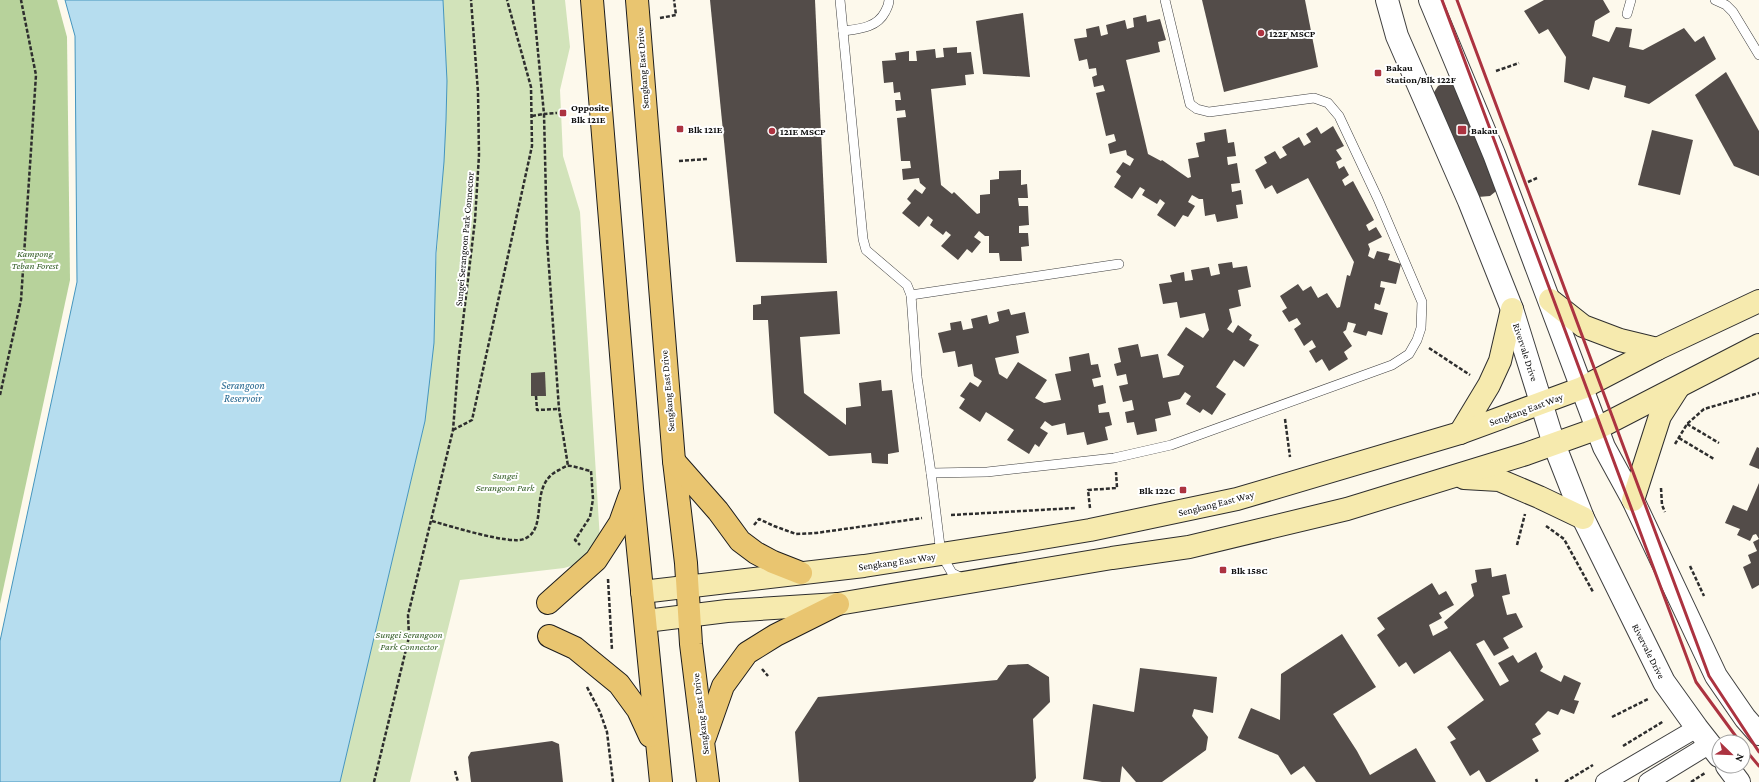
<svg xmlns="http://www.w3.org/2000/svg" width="1759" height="782" font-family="'Crimson Pro',serif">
  <rect width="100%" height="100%" fill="#fdf9ec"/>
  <polygon fill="#d2e3ba" points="443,0 565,0 570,47 560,90 563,156 580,212 601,557 564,568 460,580 410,782 340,782 425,421 446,120 447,81"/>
  <polygon fill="#b7d29b" points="0,0 57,0 67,37 70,280 0,604"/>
  <polygon fill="#b6ddef" stroke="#4595be" points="65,0 443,0 447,81 446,120 444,162 436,253 434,343 425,421 340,782 0,782 0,641 77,282 75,36"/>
  <g fill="#534c49">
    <polygon points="710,0 815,0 827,263 736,262"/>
    <polygon points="1202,0 1305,0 1318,67 1224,92"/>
    <polygon points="1544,0 1603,0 1610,12 1595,21 1592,36 1609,42 1616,27 1632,29 1629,47 1643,50 1684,28 1695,42 1704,36 1716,59 1649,104 1624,97 1626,86 1593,77 1589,90 1564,82 1566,57 1548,29 1539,34 1524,11"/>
    <polygon points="1023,13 1030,77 983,74 976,21"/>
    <polygon points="1146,15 1147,22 1160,19 1166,40 1158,42 1160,52 1126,60 1148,154 1161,161 1162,160 1188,178 1191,177 1188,159 1199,157 1196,143 1205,141 1204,133 1226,129 1228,143 1234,142 1236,156 1227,157 1228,165 1237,163 1240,183 1231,184 1232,192 1241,190 1243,204 1236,205 1238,218 1217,222 1215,214 1205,216 1203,199 1199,199 1192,195 1188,202 1195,206 1188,217 1183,215 1175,227 1157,215 1165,203 1160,199 1157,204 1142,195 1145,190 1140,187 1132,199 1114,187 1121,176 1116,172 1123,162 1130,166 1134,159 1127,155 1126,150 1110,154 1108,144 1116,141 1114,134 1106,136 1096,93 1105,91 1103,85 1094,87 1092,77 1097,75 1096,68 1089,69 1087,59 1079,61 1074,39 1087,37 1086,29 1099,26 1101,36 1108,34 1106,25 1125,20 1127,29 1134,27 1133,18"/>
    <polygon points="957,47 957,53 971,52 974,74 965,75 966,85 931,89 941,185 952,194 954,192 977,214 980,213 980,195 990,194 990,180 999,179 999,171 1021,170 1021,185 1027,184 1028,198 1018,198 1019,206 1028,206 1029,225 1019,226 1019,233 1028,233 1029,246 1021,247 1022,261 1000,261 999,253 989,253 989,236 985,236 979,231 974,237 981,242 972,253 967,249 958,260 941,246 951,235 946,231 943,235 930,225 933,220 928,216 919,227 902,213 911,203 907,199 915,189 922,194 926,188 920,183 919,178 903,180 902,169 911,168 910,161 901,161 897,118 906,117 905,110 896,111 895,100 901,100 900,92 894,93 893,82 884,83 882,61 896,60 895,53 909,51 909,61 917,61 916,51 935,49 936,58 944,57 943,48"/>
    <polygon points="1726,72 1759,131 1759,176 1734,166 1695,95"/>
    <polygon points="1449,81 1456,81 1500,188 1490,196 1478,197 1431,97 1438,86"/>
    <polygon points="1333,126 1344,146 1336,150 1342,159 1336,162 1339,169 1344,166 1349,175 1342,180 1345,186 1353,181 1374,220 1366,225 1369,231 1376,227 1382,237 1368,244 1370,249 1368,256 1374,259 1377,251 1390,254 1388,260 1401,264 1396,284 1381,281 1380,287 1385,288 1380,305 1375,303 1374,309 1388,313 1382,335 1368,331 1366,336 1353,332 1356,324 1348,322 1346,330 1343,332 1352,346 1344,352 1348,359 1329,371 1322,359 1316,363 1309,351 1316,347 1312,340 1304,346 1294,329 1301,324 1297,318 1289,322 1282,311 1287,308 1280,296 1298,284 1303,291 1311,286 1318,298 1327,293 1337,308 1340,307 1347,275 1350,276 1354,262 1308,178 1277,194 1272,185 1265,189 1255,170 1267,163 1264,157 1275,151 1280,159 1287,155 1282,147 1299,137 1304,146 1311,142 1306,134 1317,127 1321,134"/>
    <polygon points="1652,130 1693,140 1680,195 1638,185"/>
    <polygon points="1232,262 1233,268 1247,266 1251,287 1238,290 1241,306 1229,309 1232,322 1227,329 1233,333 1238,325 1252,335 1249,340 1259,345 1244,367 1234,360 1216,387 1226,394 1212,415 1203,409 1200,413 1186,404 1191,396 1185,392 1180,399 1168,402 1171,415 1155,419 1157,431 1137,435 1134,422 1127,423 1125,412 1134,410 1132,400 1123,402 1119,386 1128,384 1126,374 1117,376 1114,364 1121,362 1118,348 1138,344 1141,357 1158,354 1163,378 1179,375 1184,366 1167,355 1186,327 1203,338 1209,330 1205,313 1180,318 1177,302 1163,304 1159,284 1172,282 1170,275 1184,272 1185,281 1193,280 1191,270 1209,267 1211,276 1220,274 1218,264"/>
    <polygon points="837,291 840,334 800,337 804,393 846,425 846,408 861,406 859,383 881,380 882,391 892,390 899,452 888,454 888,464 872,463 871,453 829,456 774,413 768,320 753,320 753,305 761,304 761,296"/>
    <polygon points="1009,309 1011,315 1025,312 1029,333 1016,336 1019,353 995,358 999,374 1007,379 1018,362 1047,380 1035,398 1044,403 1061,400 1055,374 1071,371 1069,357 1089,353 1091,365 1098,364 1101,377 1092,379 1094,387 1103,385 1106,403 1098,405 1099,413 1109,412 1112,425 1105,427 1108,440 1087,445 1084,432 1067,435 1065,423 1052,426 1045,421 1040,428 1048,433 1039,447 1035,444 1029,454 1007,440 1014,430 986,412 980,422 959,408 965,399 960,396 970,382 978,387 982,381 974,376 972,364 958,367 955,351 943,353 938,333 951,330 950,323 961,321 963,330 973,328 971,319 987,315 989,324 999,321 997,312"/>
    <polygon points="545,372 546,396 531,396 531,373"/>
    <polygon points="1757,447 1759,448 1759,469 1749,465"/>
    <polygon points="1759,483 1759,539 1756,534 1753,535 1750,541 1737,535 1740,529 1725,523 1733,505 1747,511"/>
    <polygon points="1759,539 1759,585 1752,589 1743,567 1751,563 1748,555 1757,551 1753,542"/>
    <polygon points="1491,568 1492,577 1506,574 1510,594 1502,596 1507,615 1516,613 1523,627 1503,638 1509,648 1494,656 1484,640 1476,644 1500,686 1509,681 1498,663 1513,655 1518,663 1536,652 1543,667 1540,671 1561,682 1564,675 1581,683 1574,700 1579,701 1574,714 1561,709 1558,715 1548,711 1535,724 1541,734 1532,739 1539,751 1490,782 1486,782 1479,770 1470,776 1450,742 1456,739 1447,727 1484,700 1450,651 1414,674 1406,662 1399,667 1377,635 1385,629 1377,618 1432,583 1439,595 1446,591 1454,605 1439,613 1442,618 1429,625 1433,636 1448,628 1444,622 1474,596 1471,584 1477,582 1475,570"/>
    <polygon points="1342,634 1376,687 1333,714 1357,751 1370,775 1416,748 1436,782 1316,782 1304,766 1291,775 1278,755 1238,738 1251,708 1280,720 1281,674"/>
    <polygon points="1028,664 1049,677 1050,702 1033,719 1036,778 1033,782 799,782 795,732 818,697 997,680 1008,665"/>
    <polygon points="1140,668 1217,677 1213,713 1194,709 1192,716 1208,737 1206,750 1162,782 1136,782 1122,766 1120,782 1102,782 1083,779 1093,704 1134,712"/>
    <polygon points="552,741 559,744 563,782 471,782 468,757 471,752"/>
  </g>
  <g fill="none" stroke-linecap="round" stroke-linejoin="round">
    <g stroke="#3f3f3f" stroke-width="10">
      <g id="service">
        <polyline points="840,0 863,239 866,250 907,285 911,295 917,377 931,473 941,554 952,573 964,579"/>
        <polyline points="1715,0 1726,5 1733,12 1759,55"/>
        <polyline points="1627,14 1631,0"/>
        <path d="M 843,31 C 858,29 877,28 885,12 C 887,8 889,5 889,0"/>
        <polyline points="911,295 1119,264"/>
        <polyline points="931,473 987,472 1114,458 1171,445 1392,365 1409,354 1417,340 1421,328 1422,302 1378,199 1339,116 1328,103 1314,98 1209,112 1197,109 1190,104 1165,0"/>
      </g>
    </g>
    <g stroke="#3f3f3f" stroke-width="20">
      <g id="minor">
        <polyline points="1605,782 1697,728"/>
        <polyline points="1648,782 1710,744"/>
      </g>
    </g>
    <g stroke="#3f3f3f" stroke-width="24">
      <g id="tertiary">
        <polyline points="1387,0 1397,36 1469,201 1512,309 1554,444 1583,518 1664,682 1697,728 1719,756"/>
        <polyline points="1430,0 1494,154 1604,447 1633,500 1716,676 1745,718 1759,734"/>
        <polyline points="1727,766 1739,782"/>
      </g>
    </g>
    <g stroke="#2e2e2e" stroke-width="24">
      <g id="secondary">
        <polyline points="1550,300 1583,326 1620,340 1657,349"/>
        <polyline points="1460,433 1489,385 1500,361 1512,309"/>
        <polyline points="1464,478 1499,480 1539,497 1583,518"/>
        <polyline points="1633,500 1660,416 1678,388"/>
        <polyline points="642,592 864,566 1012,543 1090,530 1237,499 1460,433 1582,388 1657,349 1759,301"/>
        <polyline points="646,621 727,611 838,604 1112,558 1189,547 1347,509 1526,454 1596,429 1759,345"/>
      </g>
    </g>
    <g stroke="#1d1d1d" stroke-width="24">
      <g id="primary">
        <polyline points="592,0 632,489 661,782"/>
        <polyline points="637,0 674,461 686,563 691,644 708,782"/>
        <polyline points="674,461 718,511 740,541 756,553 773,562 801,573"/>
        <polyline points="548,603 596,560 620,523 630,495"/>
        <polyline points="549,636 575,648 619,684 638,710 650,736"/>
        <polyline points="705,737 723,686 747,653 776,635 838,604"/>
      </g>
    </g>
    <g stroke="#2e2e2e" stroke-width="2.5" stroke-dasharray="4 2" stroke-linecap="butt">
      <polyline points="533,0 544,114 557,113"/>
      <polyline points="660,18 676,15 674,0"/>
      <polyline points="1496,71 1519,63"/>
      <polyline points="532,116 544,114 547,240 559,409 568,466"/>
      <polyline points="679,161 707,159"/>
      <polyline points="1528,182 1537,178"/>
      <polyline points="1429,348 1470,375"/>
      <polyline points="0,395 21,300 36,75 21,0"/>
      <polyline points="536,396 537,410 559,409"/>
      <polyline points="1285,419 1290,457"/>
      <polyline points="1687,424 1719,443"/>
      <polyline points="453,430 472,420 532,146 531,87 507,0"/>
      <polyline points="1679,438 1714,459"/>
      <polyline points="1675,444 1687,424 1704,409 1759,393"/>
      <polyline points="1661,488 1662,505 1665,512"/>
      <polyline points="1090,508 1088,490 1117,488 1116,472"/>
      <polyline points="951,515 1075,508"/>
      <path d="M 432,521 C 450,526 510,545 524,539 C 550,529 527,485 559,470 C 561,469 564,467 567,466 C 573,465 584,470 591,471 L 593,499 L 590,517 L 575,540 L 580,545"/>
      <polyline points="754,525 759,519 774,526 796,534 816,533 922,518"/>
      <polyline points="1546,526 1564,539 1593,592"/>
      <polyline points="1517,545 1525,514"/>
      <polyline points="1690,566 1704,596"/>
      <polyline points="608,579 612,650"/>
      <polyline points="762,669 768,676"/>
      <polyline points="587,687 600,712 607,732 613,782"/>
      <polyline points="1612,717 1648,699"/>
      <polyline points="1623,746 1664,721"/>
      <polyline points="455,771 458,782"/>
      <polyline points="1536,779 1537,782"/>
      <polyline points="374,782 409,637 408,615 453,430 459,355 475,220 479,155 478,92 471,0"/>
      <polyline points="1565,782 1593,765"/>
      <polyline points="1691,782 1705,773"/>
    </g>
    <use href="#service" stroke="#fff" stroke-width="9"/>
    <use href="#minor" stroke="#fff" stroke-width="18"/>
    <use href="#tertiary" stroke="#fff" stroke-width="22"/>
    <use href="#secondary" stroke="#f6eaae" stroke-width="22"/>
    <use href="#primary" stroke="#e9c570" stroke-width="22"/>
    <g stroke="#ac3340" stroke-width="3">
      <polyline points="1442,0 1696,682 1740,742"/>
      <polyline points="1457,0 1709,676 1759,752"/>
      <polyline points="1743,747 1759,766"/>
    </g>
  </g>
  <g fill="#ac3340" stroke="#fff" stroke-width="1.5">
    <circle cx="1261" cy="33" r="4"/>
    <rect x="1374" y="69" width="8" height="8" rx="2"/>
    <rect x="559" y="109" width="8" height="8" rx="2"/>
    <rect x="676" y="125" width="8" height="8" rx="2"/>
    <rect x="1457" y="125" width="10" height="10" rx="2"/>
    <circle cx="772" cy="131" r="4"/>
    <rect x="1179" y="486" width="8" height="8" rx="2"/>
    <rect x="1219" y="566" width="8" height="8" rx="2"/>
  </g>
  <g text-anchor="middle" stroke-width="4" stroke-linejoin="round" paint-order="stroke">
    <g font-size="10" font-weight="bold" fill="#0c0c0c" stroke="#fff" text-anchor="start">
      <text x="1269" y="37">122F MSCP</text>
      <text x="1386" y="71">Bakau<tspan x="1386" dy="12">Station/Blk 122F</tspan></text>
      <text x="571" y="111">Opposite<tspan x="571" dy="12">Blk 121E</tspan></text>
      <text x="688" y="133">Blk 121E</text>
      <text x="1471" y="134">Bakau</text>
      <text x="780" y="135">121E MSCP</text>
      <text x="1175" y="494" text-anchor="end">Blk 122C</text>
      <text x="1231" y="574">Blk 158C</text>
    </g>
    <g font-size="10" fill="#0c0c0c" stroke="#fff">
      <text transform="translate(642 68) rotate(-94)" y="4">Sengkang East Drive</text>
      <text transform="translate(464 239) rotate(-85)" y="4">Sungei Serangoon Park Connector</text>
      <text transform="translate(1526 352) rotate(72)" y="4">Rivervale Drive</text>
      <text transform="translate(667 391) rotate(-95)" y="4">Sengkang East Drive</text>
      <text transform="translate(1526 409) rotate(-20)" y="4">Sengkang East Way</text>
      <text transform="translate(1216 503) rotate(-14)" y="4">Sengkang East Way</text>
      <text transform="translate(897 561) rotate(-8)" y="4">Sengkang East Way</text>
      <text transform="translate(1649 651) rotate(63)" y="4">Rivervale Drive</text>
      <text transform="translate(700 714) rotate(-97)" y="4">Sengkang East Drive</text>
    </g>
    <g font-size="10" font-style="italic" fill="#325c24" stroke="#fff">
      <text x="35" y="257">Kampong<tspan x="35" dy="12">Teban Forest</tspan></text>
      <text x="505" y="479">Sungei<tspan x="505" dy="12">Serangoon Park</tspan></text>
      <text x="409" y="638">Sungei Serangoon<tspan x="409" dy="12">Park Connector</tspan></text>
    </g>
    <g font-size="11" font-style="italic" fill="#23668f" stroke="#fff">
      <text x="243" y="389">Serangoon<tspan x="243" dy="13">Reservoir</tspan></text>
    </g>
  </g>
  <g transform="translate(1731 754) rotate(113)"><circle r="19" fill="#ffffff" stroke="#9e9e9e"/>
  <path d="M0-3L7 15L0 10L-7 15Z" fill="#ac3340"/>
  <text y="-6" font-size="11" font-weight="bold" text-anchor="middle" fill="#0c0c0c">N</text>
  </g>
</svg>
